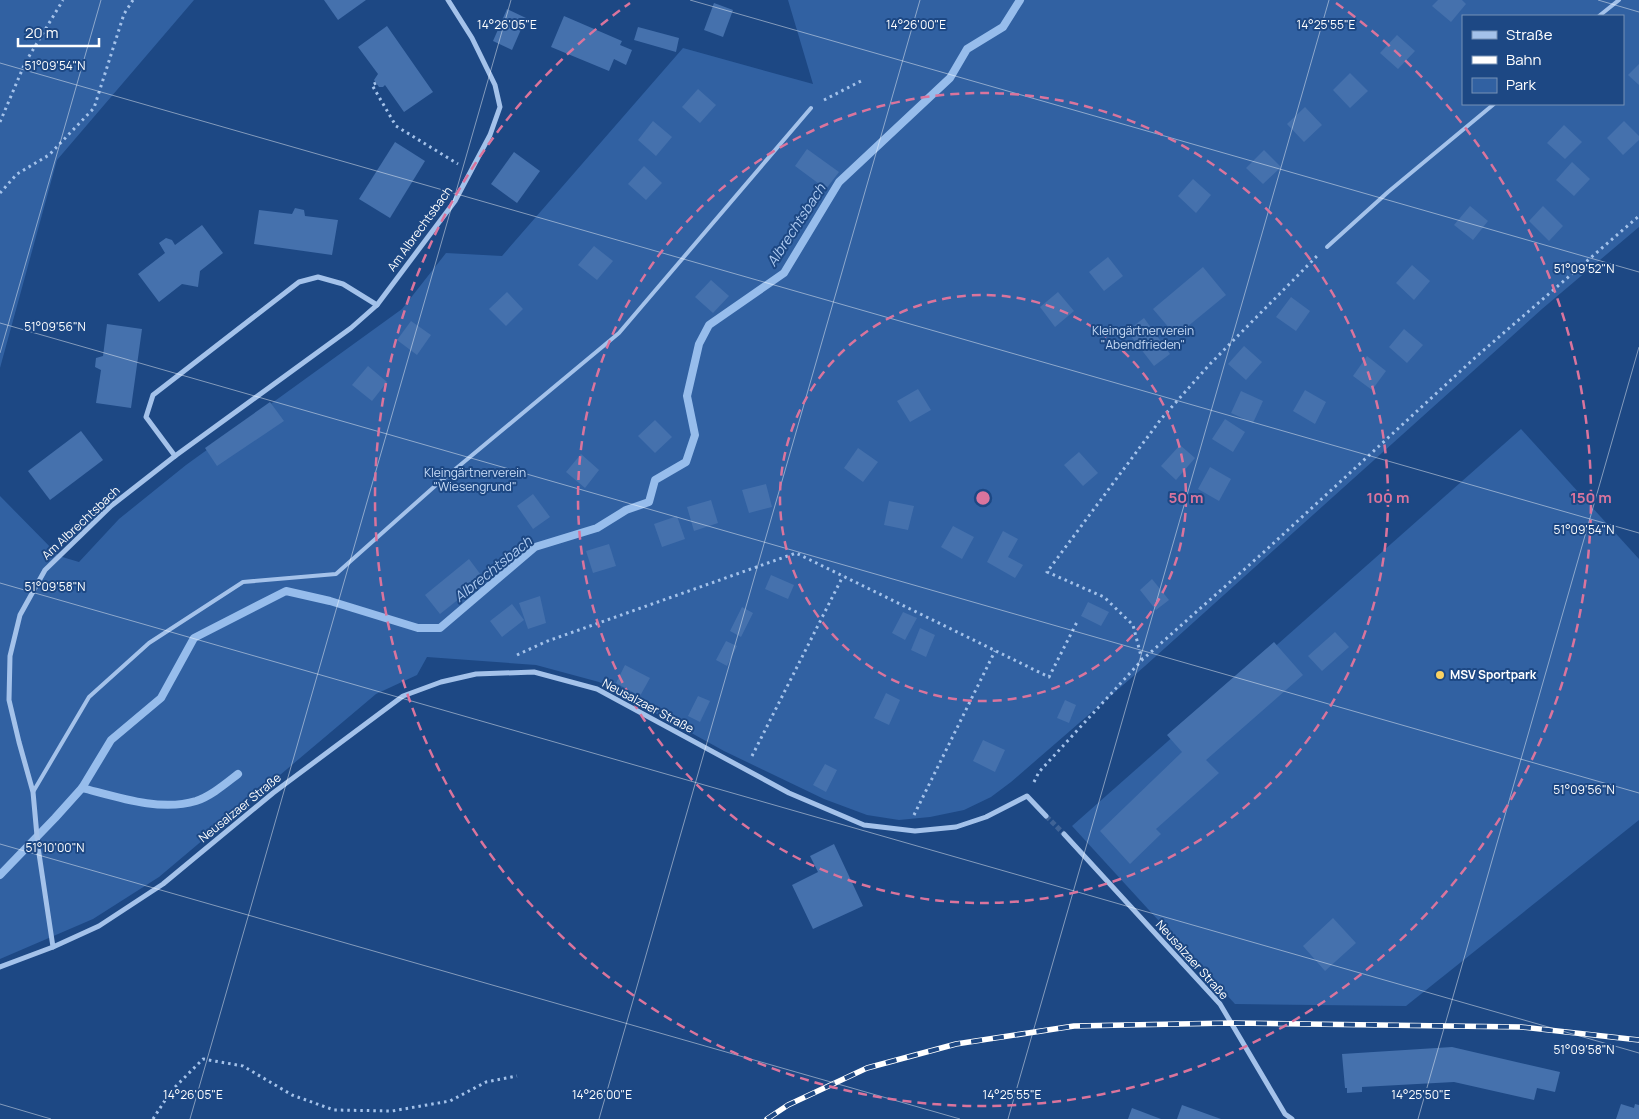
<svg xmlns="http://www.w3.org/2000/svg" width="1639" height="1119" font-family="Manrope,sans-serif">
  <rect width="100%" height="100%" fill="#1d4884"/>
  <g fill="#3161a2" fill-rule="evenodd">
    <polygon points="0,0 194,0 57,160 0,368"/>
    <path d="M 788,0 L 1639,0 L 1639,227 L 1542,309 L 1145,666 L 1011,782 L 991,797 L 964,810 L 930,817 L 899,820 L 867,815 L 824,799 L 724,751 L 599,682 L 536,665 L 427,657 L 417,675 L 376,694 L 159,877 L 93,919 L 0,959 L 0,496 L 59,556 L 79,562 L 119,519 L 186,465 L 402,309 L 446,253 L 502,256 L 683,48 L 813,84 ZM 1463,16 L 1623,16 L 1623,104 L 1463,104 Z"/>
    <polygon points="1521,429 1639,559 1639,820 1406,1006 1235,1004 1072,826"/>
  </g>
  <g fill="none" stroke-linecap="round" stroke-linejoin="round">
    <g stroke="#97bdec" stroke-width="8">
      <path d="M 82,788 C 117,797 160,812 196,801 C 211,796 225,784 238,774"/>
      <polyline points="0,875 55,818 82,788 111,740 161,698 194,638 286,591 330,601 418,628 440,628 535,547 597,528 626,510 649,502 655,480 686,462 695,435 687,396 699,344 709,325 784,273 839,182 950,78 967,49 1003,27 1020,0"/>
    </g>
  </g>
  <g fill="#4571ad">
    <polygon points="324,0 366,0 338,20"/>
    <polygon points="1438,0 1462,0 1466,4 1451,22 1432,6"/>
    <polygon points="714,3 733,10 723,37 704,30"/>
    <polygon points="507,9 526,18 512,50 493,41"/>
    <polygon points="564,16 622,41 620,45 632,50 626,65 614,59 609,71 551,47"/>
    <polygon points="387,26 433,92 404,112 385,85 383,87 379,87 374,80 378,74 358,47"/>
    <polygon points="638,27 679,38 676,52 634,40"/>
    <polygon points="1397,35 1415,51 1398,69 1380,53"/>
    <polygon points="1639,64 1639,85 1628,75"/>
    <polygon points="1350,73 1368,91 1350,108 1333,90"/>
    <polygon points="698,89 716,105 700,123 682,107"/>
    <polygon points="1305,107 1322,125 1304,142 1287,124"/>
    <polygon points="653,121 672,137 656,156 638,140"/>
    <polygon points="1624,121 1639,136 1639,140 1623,155 1607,138"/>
    <polygon points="1564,125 1582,142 1565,159 1547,143"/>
    <polygon points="395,142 425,161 390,218 359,199"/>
    <polygon points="807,149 839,172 826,189 795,166"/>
    <polygon points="1264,150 1281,167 1263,184 1246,168"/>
    <polygon points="514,152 540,171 517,203 491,184"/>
    <polygon points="1572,162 1590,179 1574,196 1556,180"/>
    <polygon points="644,166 662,183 646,200 628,184"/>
    <polygon points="1193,179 1211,195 1196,213 1178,196"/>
    <polygon points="1470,206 1488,221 1473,240 1454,225"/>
    <polygon points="1543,206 1563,226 1549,241 1529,221"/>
    <polygon points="295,208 304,210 305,216 338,220 332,255 254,244 259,210 292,214"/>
    <polygon points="202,225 223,253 200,271 198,287 182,284 159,302 138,274 165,253 159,243 166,238 172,240 175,245"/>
    <polygon points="594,246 613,261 597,280 578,265"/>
    <polygon points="1108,257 1123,276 1104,291 1089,272"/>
    <polygon points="1412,265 1430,281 1414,300 1396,283"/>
    <polygon points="1203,267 1226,295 1176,336 1153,309"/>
    <polygon points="711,280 729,296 713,313 695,297"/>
    <polygon points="507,292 523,309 506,326 489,309"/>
    <polygon points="1058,292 1074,311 1055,327 1040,307"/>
    <polygon points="1291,297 1310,311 1296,331 1276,317"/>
    <polygon points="1144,318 1170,354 1154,366 1127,331"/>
    <polygon points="411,321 431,335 417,355 397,340"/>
    <polygon points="107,324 142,329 131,408 96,403 101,370 95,367 96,358 103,356"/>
    <polygon points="1404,329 1423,345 1407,363 1389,347"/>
    <polygon points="1244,346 1262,362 1246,380 1228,364"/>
    <polygon points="1367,356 1386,371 1372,390 1353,376"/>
    <polygon points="368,366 387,382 372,401 352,385"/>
    <polygon points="918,389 931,410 910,422 897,401"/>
    <polygon points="1305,390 1326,402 1315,424 1293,411"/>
    <polygon points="1241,391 1263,401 1253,423 1231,413"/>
    <polygon points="270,402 284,421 217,466 205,448"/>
    <polygon points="1225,419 1245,432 1233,452 1212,439"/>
    <polygon points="655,420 672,437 655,453 638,436"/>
    <polygon points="81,431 103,460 50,500 28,471"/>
    <polygon points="1180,445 1195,458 1176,480 1161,466"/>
    <polygon points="858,448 878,462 863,482 844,468"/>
    <polygon points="1079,452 1098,473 1083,486 1064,465"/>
    <polygon points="581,454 599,470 585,488 566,472"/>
    <polygon points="1210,467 1231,479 1219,501 1198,489"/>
    <polygon points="766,484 772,507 749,513 742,490"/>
    <polygon points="533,494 550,517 533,529 517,506"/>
    <polygon points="711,500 718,523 694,531 687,507"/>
    <polygon points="889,501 914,506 908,530 884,525"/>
    <polygon points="677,516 685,539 662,547 654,524"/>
    <polygon points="953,526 974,537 962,559 941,547"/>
    <polygon points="1003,531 1018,539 1008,557 1023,565 1015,578 987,562"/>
    <polygon points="609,544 616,566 593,573 586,551"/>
    <polygon points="469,559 484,579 440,614 425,595"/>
    <polygon points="771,575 794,585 788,599 765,589"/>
    <polygon points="1152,579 1169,600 1156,610 1140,590"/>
    <polygon points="540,596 546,623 528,629 519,603"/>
    <polygon points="1088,602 1109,612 1101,626 1081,616"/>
    <polygon points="512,604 524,620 502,637 490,621"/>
    <polygon points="742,607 753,613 741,637 730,631"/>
    <polygon points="903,612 917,618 905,640 892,633"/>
    <polygon points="920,628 935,635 926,657 911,650"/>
    <polygon points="1335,632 1349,647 1322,671 1308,656"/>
    <polygon points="726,641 737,646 727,666 716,660"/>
    <polygon points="1274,642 1303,675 1206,760 1219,773 1156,829 1161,834 1130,864 1100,831 1182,752 1167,735"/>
    <polygon points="625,665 650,678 640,696 616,683"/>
    <polygon points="886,693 900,700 889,725 874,718"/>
    <polygon points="698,696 710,701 700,722 688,716"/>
    <polygon points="1065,700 1076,705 1069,723 1057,718"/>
    <polygon points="983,740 1005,750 995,772 973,761"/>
    <polygon points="825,764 837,770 826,792 813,785"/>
    <polygon points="834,844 863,906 813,929 792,885 818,872 810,856"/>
    <polygon points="1333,918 1356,943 1325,971 1303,946"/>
    <polygon points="1452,1047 1560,1072 1555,1092 1537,1088 1534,1100 1454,1082 1362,1087 1362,1092 1347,1093 1347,1088 1345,1088 1342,1054"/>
    <polygon points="1621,1104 1634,1108 1635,1104 1639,1105 1639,1119 1616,1119"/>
    <polygon points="1182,1105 1221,1119 1177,1119"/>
    <polygon points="1132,1108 1161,1119 1128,1119"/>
  </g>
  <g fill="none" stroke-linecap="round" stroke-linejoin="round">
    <polyline stroke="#3f6396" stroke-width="5" stroke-dasharray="5 2.5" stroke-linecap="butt" points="1046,816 1064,834"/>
    <g stroke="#a4c2ea" stroke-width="3" stroke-dasharray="2.5 4" stroke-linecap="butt">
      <polyline points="376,83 372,85 396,126 458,164"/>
      <polyline points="824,100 861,81"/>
      <polyline points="0,122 25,63 63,0"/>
      <polyline points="0,193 17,174 49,155 94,108 124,14 133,0"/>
      <polyline points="517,655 545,642 796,553 1049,677 1077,622"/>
      <polyline points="1142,660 1133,625 1104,597 1047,572 1161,419 1210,364 1317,256"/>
      <polyline points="752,756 843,576"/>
      <polyline points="1034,782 1039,772 1142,660 1265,551 1478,355 1639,216"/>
      <polyline points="914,815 995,651"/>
      <polyline points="153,1119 171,1091 203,1059 243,1066 292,1095 334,1110 392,1111 450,1101 486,1082 517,1076"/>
    </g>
    <g stroke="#a4c2ea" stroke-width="4">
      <polyline points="1599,16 1619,0"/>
      <polyline points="1327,247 1388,192 1494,104"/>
      <polyline points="33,792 89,697 149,643 243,582 336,574 435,486 619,333 811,108"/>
    </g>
    <g stroke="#a4c2ea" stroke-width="5">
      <polyline points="175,456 146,417 153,395 299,282 318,277 343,284 377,305"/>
      <polyline points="1064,834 1220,1004 1285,1114 1292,1119"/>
      <polyline points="53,947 99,926 163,884 273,793 403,696 441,682 476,674 534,672 597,689 789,793 864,825 915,831 956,827 986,817 1027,796 1046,816"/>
      <polyline points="0,967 53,947 38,847 33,792 19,742 9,700 10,656 20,615 45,570 111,506 175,456 351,328 377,305 455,201 490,135 500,107 495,85 472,38 448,0"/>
    </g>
    <g stroke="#fff" stroke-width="5.5">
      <polyline id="rail" points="767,1119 788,1105 867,1068 956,1044 1074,1026 1231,1023 1521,1027 1639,1040"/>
    </g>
    <use href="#rail" stroke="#1d4884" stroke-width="4" stroke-dasharray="11" stroke-linecap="butt"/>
  </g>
  <path fill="none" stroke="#fff" stroke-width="1" stroke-opacity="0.45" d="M 690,0 L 1639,272M 1598,0 L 1639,12M 0,63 L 1639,533M 0,323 L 1639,793M 0,353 L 101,0M 0,583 L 1639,1053M 0,844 L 960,1119M 0,1104 L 51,1119M 190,1119 L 511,0M 599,1119 L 920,0M 1008,1119 L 1329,0M 1418,1119 L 1639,347"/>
  <g fill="none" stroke="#da749d" stroke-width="2.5" stroke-dasharray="9 6">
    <circle cx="983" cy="498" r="203"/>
    <circle cx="983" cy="498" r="405"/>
    <path d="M1336 3A608 608 0 1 1 630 3"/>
  </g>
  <circle fill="#fad262" stroke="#1d4884" stroke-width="2" cx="1440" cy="675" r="5"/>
  <g text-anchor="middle" stroke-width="4" stroke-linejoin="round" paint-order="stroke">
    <g font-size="12" fill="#fff" stroke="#1d4884">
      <text transform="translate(420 229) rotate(-54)" y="4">Am Albrechtsbach</text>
      <text transform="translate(81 523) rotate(-43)" y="4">Am Albrechtsbach</text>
      <text transform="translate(648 706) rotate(28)" y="4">Neusalzaer Straße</text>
      <text transform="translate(240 808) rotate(-39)" y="4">Neusalzaer Straße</text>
      <text transform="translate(1192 960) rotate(48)" y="4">Neusalzaer Straße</text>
    </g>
    <g font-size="12" fill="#c9ddf8" stroke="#1d4884">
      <text x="1143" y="335">Kleingärtnerverein<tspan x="1143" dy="14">"Abendfrieden"</tspan></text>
      <text x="475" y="477">Kleingärtnerverein<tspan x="475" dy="14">"Wiesengrund"</tspan></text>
    </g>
    <g font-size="12" font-weight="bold" fill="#fff" stroke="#1d4884" text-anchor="start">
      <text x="1450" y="679">MSV Sportpark</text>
    </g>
    <g font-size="14" font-style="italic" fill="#afccf2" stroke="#1d4884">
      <text transform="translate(796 225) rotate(-57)" y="5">Albrechtsbach</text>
      <text transform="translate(493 569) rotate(-39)" y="5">Albrechtsbach</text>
    </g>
  </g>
  <g font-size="12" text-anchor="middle" fill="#fff" stroke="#1d4884" stroke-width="4" stroke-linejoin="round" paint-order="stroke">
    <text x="507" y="29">14°26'05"E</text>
    <text x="916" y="29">14°26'00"E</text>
    <text x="1326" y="29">14°25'55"E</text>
    <text x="55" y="70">51°09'54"N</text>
    <text x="1584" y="273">51°09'52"N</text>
    <text x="55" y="331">51°09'56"N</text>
    <text x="1584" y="534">51°09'54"N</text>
    <text x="55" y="591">51°09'58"N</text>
    <text x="1584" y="794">51°09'56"N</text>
    <text x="55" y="852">51°10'00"N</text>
    <text x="1584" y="1054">51°09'58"N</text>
    <text x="193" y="1099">14°26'05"E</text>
    <text x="602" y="1099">14°26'00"E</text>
    <text x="1012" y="1099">14°25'55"E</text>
    <text x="1421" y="1099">14°25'50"E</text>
  </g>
  <circle cx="983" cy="498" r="8" fill="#da749d" stroke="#1d4884" stroke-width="2.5"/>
  <g font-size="15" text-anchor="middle" font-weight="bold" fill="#da749d" stroke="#1d4884" stroke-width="4" stroke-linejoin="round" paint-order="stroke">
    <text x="1186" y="503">50 m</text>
    <text x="1388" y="503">100 m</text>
    <text x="1591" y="503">150 m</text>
  </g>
  <rect x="1462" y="15" width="162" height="90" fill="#1d4884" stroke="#7791b5"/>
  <rect x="1472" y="31" width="25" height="8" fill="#a4c2ea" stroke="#7791b5"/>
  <text x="1506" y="40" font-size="15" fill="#ffffff">Straße</text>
  <rect x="1472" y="56" width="25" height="8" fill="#ffffff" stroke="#7791b5"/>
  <text x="1506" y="65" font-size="15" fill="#ffffff">Bahn</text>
  <rect x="1472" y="78" width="25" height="15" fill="#3161a2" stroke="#7791b5"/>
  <text x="1506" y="90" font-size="15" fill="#ffffff">Park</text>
  <path d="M18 38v8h81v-8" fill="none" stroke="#ffffff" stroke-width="2.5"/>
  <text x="25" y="38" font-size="15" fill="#ffffff" stroke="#1d4884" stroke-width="4" paint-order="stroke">20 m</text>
</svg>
